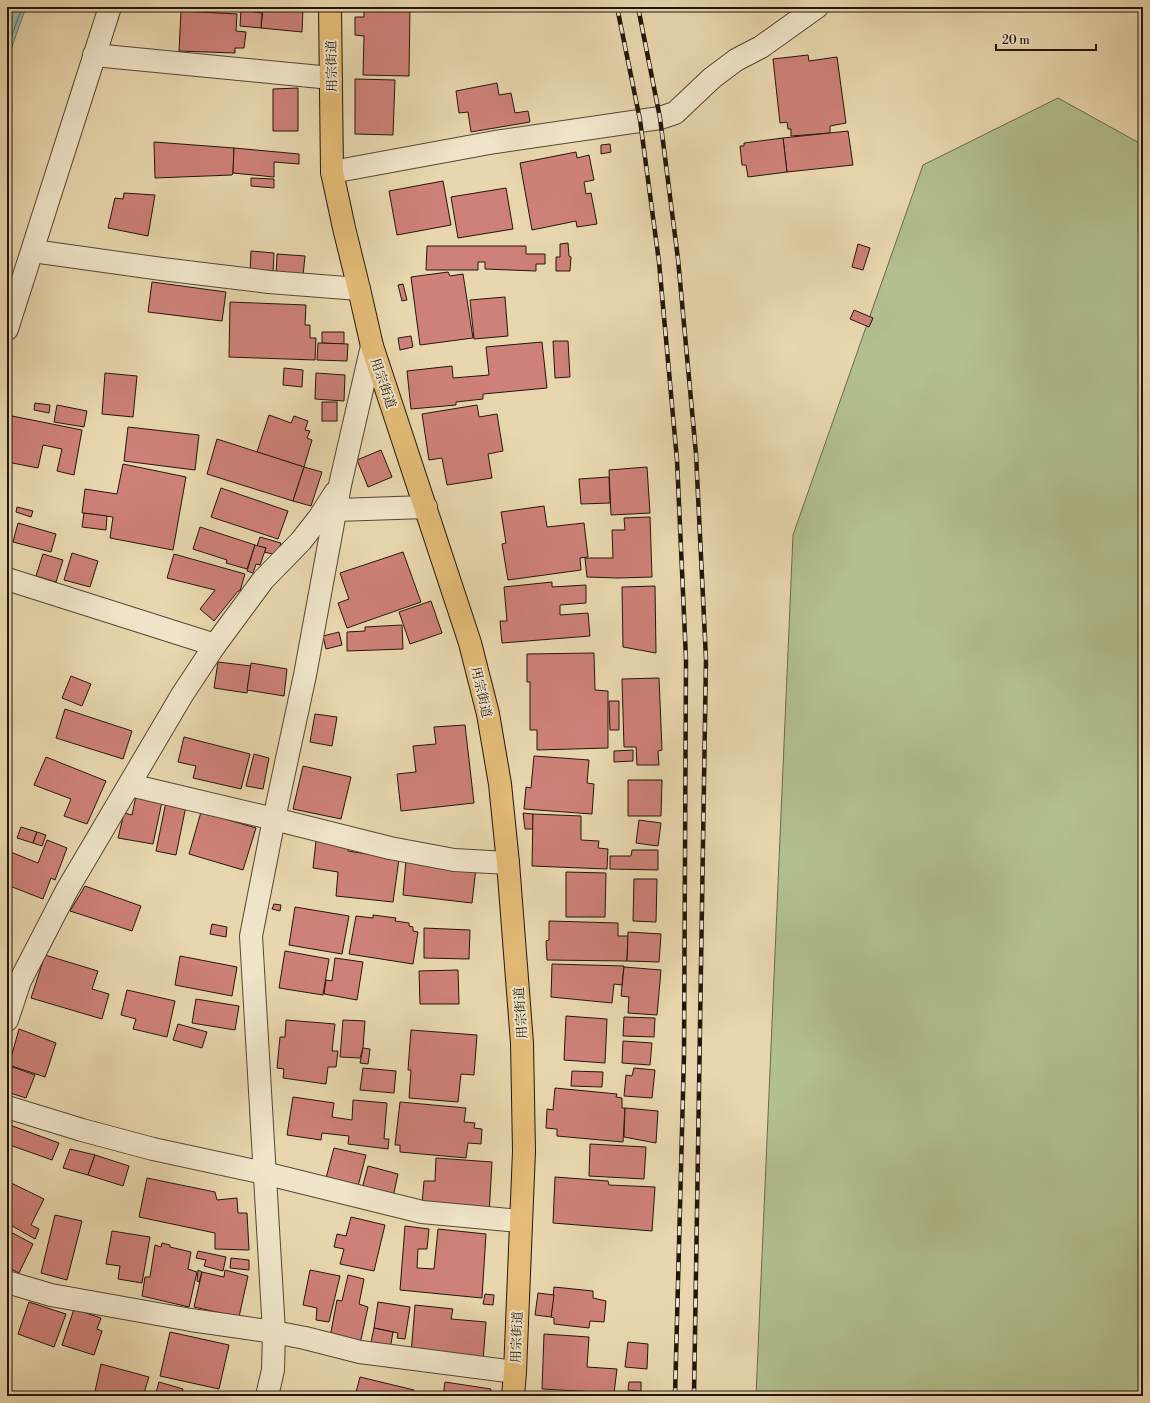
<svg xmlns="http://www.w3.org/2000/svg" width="1150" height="1403" font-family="'Libre Bodoni','Noto Serif JP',serif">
  <rect width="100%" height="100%" fill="#e8d7ae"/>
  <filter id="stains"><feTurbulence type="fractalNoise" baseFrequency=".005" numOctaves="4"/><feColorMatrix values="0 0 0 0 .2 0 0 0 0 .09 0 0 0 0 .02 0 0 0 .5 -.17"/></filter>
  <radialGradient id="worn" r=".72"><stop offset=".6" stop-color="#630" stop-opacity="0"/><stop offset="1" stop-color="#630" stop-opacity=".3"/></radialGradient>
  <polygon fill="#b2bf8e" stroke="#6a6a4c" points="1058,98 1143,145 1143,1396 756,1396 793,535 923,165"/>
  <polygon fill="#98b8b0" stroke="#69776e" points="7,7 26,7 7,61"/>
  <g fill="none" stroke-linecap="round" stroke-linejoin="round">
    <polyline stroke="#5d675e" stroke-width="1" points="7,49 22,7"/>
  </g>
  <g fill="#ce8178" stroke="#22160b">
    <polygon points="263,7 303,7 302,32 261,28"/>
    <polygon points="364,7 410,7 409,76 363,75 364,36 355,35 355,17 364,17"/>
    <polygon points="1008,7 1019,7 1017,12"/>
    <polygon points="241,10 262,13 261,28 240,26"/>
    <polygon points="181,11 237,14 236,31 246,32 244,48 235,48 235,53 179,51"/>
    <polygon points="808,55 809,61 837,57 846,123 830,126 830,133 791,136 791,129 788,129 787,122 780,123 773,59"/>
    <polygon points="355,79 395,80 393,135 355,134"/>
    <polygon points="497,83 499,95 511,93 515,113 528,111 530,122 471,132 468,112 459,113 456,91"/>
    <polygon points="298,88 298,131 273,131 273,89"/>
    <polygon points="848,131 853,165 787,172 783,138"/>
    <polygon points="783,138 787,172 748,177 746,165 742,165 740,146 744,146 744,143"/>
    <polygon points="154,142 234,148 233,173 232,175 155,178"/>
    <polygon points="610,144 611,152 601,154 601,145"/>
    <polygon points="234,148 299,154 299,164 274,162 274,177 233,173"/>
    <polygon points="576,152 577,158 589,155 594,180 584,182 586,194 591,193 597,224 577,227 576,221 532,230 520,163"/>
    <polygon points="251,178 274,179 274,188 251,186"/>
    <polygon points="443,181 451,225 397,235 389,191"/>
    <polygon points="506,188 513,229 458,238 451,197"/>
    <polygon points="124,193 155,195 148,236 108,228 115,198 123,199"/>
    <polygon points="568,243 569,256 571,257 570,271 556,271 556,257 560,257 560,244"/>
    <polygon points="858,244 870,248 863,270 852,267"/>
    <polygon points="427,246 526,246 526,254 545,254 545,264 536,264 536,271 485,269 485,262 478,262 478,270 426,270"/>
    <polygon points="251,251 274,253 273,273 250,272"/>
    <polygon points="277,254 305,256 303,276 276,275"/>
    <polygon points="448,272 450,276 463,274 473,338 420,345 411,277"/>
    <polygon points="152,282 226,292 222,321 148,312"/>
    <polygon points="403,284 407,300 402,301 398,285"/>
    <polygon points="505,297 508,336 474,339 470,300"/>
    <polygon points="230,302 306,305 305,325 310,325 310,338 316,338 315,360 229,357"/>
    <polygon points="854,310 873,318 869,327 850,319"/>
    <polygon points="322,332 344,332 344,344 322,343"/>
    <polygon points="411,336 413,347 400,350 398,338"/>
    <polygon points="553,341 568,341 570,377 555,378"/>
    <polygon points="542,342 547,388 483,394 483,399 456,402 456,405 411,409 407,371 452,366 453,378 489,375 486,347"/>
    <polygon points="318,343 348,344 347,361 317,360"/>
    <polygon points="284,368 303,370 302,387 283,385"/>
    <polygon points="105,373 137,376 133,417 102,414"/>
    <polygon points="316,373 345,375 344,401 315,399"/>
    <rect x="322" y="402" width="15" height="19"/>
    <polygon points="35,403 50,405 49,413 34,410"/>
    <polygon points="57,405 87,411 84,427 54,422"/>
    <polygon points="477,405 479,417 497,414 503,451 488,454 492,478 447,485 442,458 429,460 422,414"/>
    <polygon points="7,415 82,430 74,475 57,471 62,449 43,445 38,468 7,462 12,434 7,433"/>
    <polygon points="269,415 291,423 294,416 308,421 305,430 310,431 307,438 312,440 304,467 257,452"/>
    <polygon points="128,427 199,435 195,470 124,461"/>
    <polygon points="217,439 304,467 293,501 207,474"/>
    <polygon points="381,450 392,477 368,487 357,460"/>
    <polygon points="123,464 186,477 173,550 110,538 113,517 82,513 85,489 117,494"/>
    <polygon points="304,467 322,472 311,506 293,501"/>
    <polygon points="647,467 650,513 611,515 609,470"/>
    <polygon points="609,477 610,503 581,504 579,479"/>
    <polygon points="221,488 288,511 278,539 211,517"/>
    <polygon points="544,506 547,527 584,523 588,557 580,558 581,570 508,580 502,544 506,543 501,512"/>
    <polygon points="17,507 33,511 31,517 16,512"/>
    <polygon points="84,513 107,516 106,530 82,527"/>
    <polygon points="650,517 652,577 618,578 587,577 585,558 613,558 612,530 625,530 624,518"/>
    <polygon points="18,523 56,534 51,552 13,542"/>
    <polygon points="200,527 255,545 247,569 226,563 227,560 193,549"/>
    <polygon points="260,537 281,543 277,555 264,552 266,548 257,546"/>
    <polygon points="255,545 266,548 260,565 256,564 253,573 247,571"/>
    <polygon points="403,552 421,602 347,628 338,603 349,599 340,573"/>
    <polygon points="72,553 98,561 90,587 64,580"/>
    <polygon points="43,554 63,560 56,582 36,576"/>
    <polygon points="174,554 245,574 240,591 238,591 214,621 200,609 215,590 167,578"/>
    <polygon points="552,582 552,587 586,585 586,603 560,605 560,615 588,613 590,636 502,643 500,621 507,621 504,587"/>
    <polygon points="655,586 656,653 623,647 622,587"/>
    <polygon points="431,601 442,633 410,644 399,612"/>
    <polygon points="402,625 403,649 347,651 347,632 365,631 365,627"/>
    <polygon points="339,632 342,645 326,649 323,636"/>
    <polygon points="594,653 595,690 608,691 608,748 537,750 537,730 530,730 530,682 527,682 527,654"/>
    <polygon points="218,662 251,666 247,693 214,688"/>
    <polygon points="251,663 287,669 284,696 247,690"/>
    <polygon points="71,676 91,684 82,706 62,698"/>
    <polygon points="659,678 662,750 658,751 659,765 637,765 636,747 624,747 622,679"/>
    <polygon points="609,701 619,701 619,730 610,730"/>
    <polygon points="65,709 132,731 123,759 56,738"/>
    <polygon points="315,714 337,717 332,746 310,742"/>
    <polygon points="465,725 474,803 401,811 397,774 416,772 413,746 436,744 434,727"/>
    <polygon points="184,737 250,754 241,789 193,778 196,766 178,762"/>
    <polygon points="633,750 633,761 614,762 614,751"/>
    <polygon points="254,754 269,758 263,789 246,786"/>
    <polygon points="534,756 589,760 587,783 594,784 592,814 524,809 526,787 531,788"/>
    <polygon points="46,757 106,781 87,824 64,816 71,799 34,785"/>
    <polygon points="303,766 351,777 341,819 293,809"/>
    <polygon points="628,780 662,780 661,816 628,816"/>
    <polygon points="137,791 163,797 153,844 118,838 124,813 132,815"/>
    <polygon points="167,797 187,801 176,855 156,851"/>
    <polygon points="201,812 256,828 243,870 189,854"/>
    <polygon points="523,813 533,814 533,829 525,829"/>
    <polygon points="533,814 581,816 581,840 599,841 598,848 608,849 607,869 532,866"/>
    <polygon points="639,820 661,823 658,846 636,843"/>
    <polygon points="21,827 37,832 33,843 17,838"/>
    <polygon points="37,832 46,835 42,846 33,843"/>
    <polygon points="47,840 67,848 55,880 51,878 43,899 7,885 8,851 38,863"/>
    <polygon points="316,841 348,846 348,851 399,859 393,902 336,896 338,872 313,868"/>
    <polygon points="632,850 658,850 658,870 610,869 610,856 631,856"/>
    <polygon points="406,860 476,868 472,903 403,895"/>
    <polygon points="566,872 606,873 605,917 566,917"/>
    <polygon points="634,879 657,879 656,922 633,921"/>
    <polygon points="85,886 141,906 132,931 70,911"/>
    <polygon points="274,904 281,905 280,911 272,909"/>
    <polygon points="295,907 349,916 342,954 289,945"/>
    <polygon points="373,915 396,918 395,921 409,923 409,926 413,927 413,931 418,932 413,964 349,954 356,916 373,918"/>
    <polygon points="549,921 618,923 618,936 628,936 627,961 547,960 546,941 549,940"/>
    <polygon points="212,924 227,927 226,937 210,934"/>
    <polygon points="424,928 470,930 469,959 424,958"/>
    <polygon points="628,932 661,934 659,962 627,961"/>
    <polygon points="285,951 329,959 323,995 279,988"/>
    <polygon points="45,955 98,971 92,989 109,994 102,1019 31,998"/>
    <polygon points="180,956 237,967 232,996 175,985"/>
    <polygon points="335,958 363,962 357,1000 324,994 326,980 332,981"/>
    <polygon points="552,964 624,966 622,985 614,984 612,1003 551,997"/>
    <polygon points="624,967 661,970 657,1015 628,1013 629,997 621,996"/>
    <polygon points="458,970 459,1004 420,1004 419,971"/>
    <polygon points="127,990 175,1001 167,1037 133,1029 136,1019 121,1015"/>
    <polygon points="196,999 239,1006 235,1030 192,1023"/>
    <polygon points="566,1016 607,1019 605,1063 564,1060"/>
    <polygon points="624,1017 655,1018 654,1037 623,1036"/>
    <polygon points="286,1020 335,1024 332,1051 338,1051 336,1067 328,1067 326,1084 283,1078 284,1069 277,1068 280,1037 285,1037"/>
    <polygon points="343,1020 365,1021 363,1048 360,1058 340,1057"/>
    <polygon points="178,1024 207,1032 202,1048 173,1040"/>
    <polygon points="19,1029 56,1043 45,1077 9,1065"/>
    <polygon points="411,1030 477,1035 474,1075 461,1074 458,1102 409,1098 411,1070 408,1070"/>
    <polygon points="623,1041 652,1043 650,1065 622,1063"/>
    <polygon points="363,1048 370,1049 368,1064 360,1063"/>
    <polygon points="7,1065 35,1075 26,1098 7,1092"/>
    <polygon points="363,1068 396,1071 394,1093 360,1090"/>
    <polygon points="634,1068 655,1070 652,1098 624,1096 626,1075 632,1076"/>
    <polygon points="572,1071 603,1072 602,1087 571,1086"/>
    <polygon points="555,1088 617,1094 616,1097 622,1098 622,1108 625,1108 623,1142 557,1136 557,1129 546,1128 547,1109 553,1110"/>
    <polygon points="293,1097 334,1103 332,1117 352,1120 353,1100 387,1103 384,1139 389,1139 388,1149 348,1144 349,1136 322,1133 321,1140 287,1135"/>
    <polygon points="400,1102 466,1108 464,1122 475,1123 474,1128 482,1129 481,1144 468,1143 466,1158 400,1152 400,1145 395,1145"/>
    <polygon points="625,1108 658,1111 656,1143 624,1137"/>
    <polygon points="7,1124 59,1143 52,1160 7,1144"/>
    <polygon points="590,1144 646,1147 644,1179 589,1176"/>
    <polygon points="334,1148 366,1155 357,1190 325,1182"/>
    <polygon points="70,1149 95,1155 88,1175 63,1168"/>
    <polygon points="95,1155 129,1166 123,1186 88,1175"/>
    <polygon points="436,1158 492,1162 489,1214 422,1204 424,1181 435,1181"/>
    <polygon points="368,1166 398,1174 393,1197 362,1189"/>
    <polygon points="555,1177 608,1181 609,1185 655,1187 652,1231 553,1223"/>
    <polygon points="147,1178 215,1192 217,1200 237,1198 238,1213 247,1213 249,1250 215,1249 215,1233 139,1217"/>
    <polygon points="7,1181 44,1199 31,1225 39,1229 35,1239 7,1223"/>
    <polygon points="55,1215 82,1221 67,1280 41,1273"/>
    <polygon points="351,1217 385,1225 374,1271 340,1264 344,1249 334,1247 337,1234 346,1236"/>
    <polygon points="405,1226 429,1229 427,1249 418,1249 417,1268 434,1269 438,1229 486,1234 482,1298 400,1290"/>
    <polygon points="7,1230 33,1244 19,1273 7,1267"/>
    <polygon points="112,1231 150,1237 142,1283 118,1279 120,1266 106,1264"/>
    <polygon points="162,1243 170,1245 170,1247 191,1252 188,1269 197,1272 189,1307 142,1296 145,1277 150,1277 155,1245 161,1247"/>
    <polygon points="198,1251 226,1257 223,1271 204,1266 206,1260 196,1258"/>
    <polygon points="231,1258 249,1260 249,1270 230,1268"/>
    <polygon points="198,1270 202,1272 199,1282 197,1281"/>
    <polygon points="225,1270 248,1276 239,1317 194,1307 202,1272 224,1277"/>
    <polygon points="310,1270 340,1276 329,1322 316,1320 317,1308 303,1305"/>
    <polygon points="348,1275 364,1279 359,1304 368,1307 360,1344 330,1337 337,1300 342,1301"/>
    <polygon points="554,1287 593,1291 593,1298 606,1301 604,1322 590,1321 589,1328 554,1324 554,1318 551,1317"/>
    <polygon points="538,1293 554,1295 551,1317 535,1315"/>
    <polygon points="485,1294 494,1295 493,1305 483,1304"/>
    <polygon points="29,1302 66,1314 54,1347 18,1334"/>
    <polygon points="378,1302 410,1307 405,1339 397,1338 398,1333 374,1328"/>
    <polygon points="415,1305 453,1309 451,1319 486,1322 483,1360 411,1354"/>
    <polygon points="74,1309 101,1318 97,1329 102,1331 94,1355 62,1345"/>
    <polygon points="374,1328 393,1332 389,1355 369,1352"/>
    <polygon points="170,1332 229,1345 219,1389 160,1376"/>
    <polygon points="544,1334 589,1337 587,1367 617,1369 614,1393 542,1389"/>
    <polygon points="628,1342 648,1344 647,1369 625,1367"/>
    <polygon points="101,1364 149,1377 143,1396 94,1396"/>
    <polygon points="360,1377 414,1390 412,1396 355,1396"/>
    <polygon points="159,1382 183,1389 181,1396 155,1396"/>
    <polygon points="445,1382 491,1389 490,1396 443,1396"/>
    <polygon points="629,1382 641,1382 641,1391 628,1390"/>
  </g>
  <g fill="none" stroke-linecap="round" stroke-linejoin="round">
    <g stroke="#544634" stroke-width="24">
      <g id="minor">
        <polyline points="94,55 331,78"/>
        <polyline points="332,172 495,142 660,118 675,113 712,78 736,60 761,47 817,7"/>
        <polyline points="33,251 162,269 269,282 359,289"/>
        <polyline points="7,329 110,7"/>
        <polyline points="336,510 426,507"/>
        <polyline points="7,579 215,645"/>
        <polyline points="130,785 274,819 390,848 454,860 508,863"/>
        <polyline points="7,1020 20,981 67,890 182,695 215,645 263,580 301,541 319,518 335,493"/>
        <polyline points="7,1107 82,1130 153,1149 264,1173 422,1212 520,1221"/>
        <polyline points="7,1282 51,1295 191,1320 274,1332 305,1338 360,1352 515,1372"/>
        <polyline points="267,1396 273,1370 274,1332 251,936 274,819 305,675 340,485 372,346"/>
      </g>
    </g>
    <g stroke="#22160b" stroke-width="24">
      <polyline id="major" points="330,7 332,172 344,228 359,289 372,346 470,643 488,714 500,784 508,863 522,1043 524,1151 515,1372 513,1396"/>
    </g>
    <use href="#minor" stroke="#f0e5ca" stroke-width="22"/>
    <use href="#major" stroke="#e4bc77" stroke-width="22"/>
    <g stroke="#22160b" stroke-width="4.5">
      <g id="rail">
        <polyline points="617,7 640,120 659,262 677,460 686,659 684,1055 675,1396"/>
        <polyline points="638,7 660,118 678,259 696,454 706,659 694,1396"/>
      </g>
    </g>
    <use href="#rail" stroke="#f0e5ca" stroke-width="3" stroke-dasharray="9" stroke-linecap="butt"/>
  </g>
  <g text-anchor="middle" stroke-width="4" stroke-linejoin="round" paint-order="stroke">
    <g font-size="13" fill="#22160b" stroke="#f0e5ca">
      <text transform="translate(331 66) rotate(-91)" y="5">用宗街道</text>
      <text transform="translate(384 383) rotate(71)" y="5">用宗街道</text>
      <text transform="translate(482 692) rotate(77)" y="5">用宗街道</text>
      <text transform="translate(520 1013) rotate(-94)" y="5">用宗街道</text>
      <text transform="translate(516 1337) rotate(-88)" y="5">用宗街道</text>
    </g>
  </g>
  <rect width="1150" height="1403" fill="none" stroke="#e8d7ae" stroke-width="24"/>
  <rect x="8" y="8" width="1134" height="1387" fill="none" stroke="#22160b" stroke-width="2"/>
  <rect x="12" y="12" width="1126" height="1379" fill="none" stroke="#22160b"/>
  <path d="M996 44v6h100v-6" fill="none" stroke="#22160b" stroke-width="2"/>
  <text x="1002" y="44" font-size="12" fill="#22160b" stroke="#f0e5ca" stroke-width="3" paint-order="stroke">20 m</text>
  <rect width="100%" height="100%" filter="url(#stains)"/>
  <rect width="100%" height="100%" fill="url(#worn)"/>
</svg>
